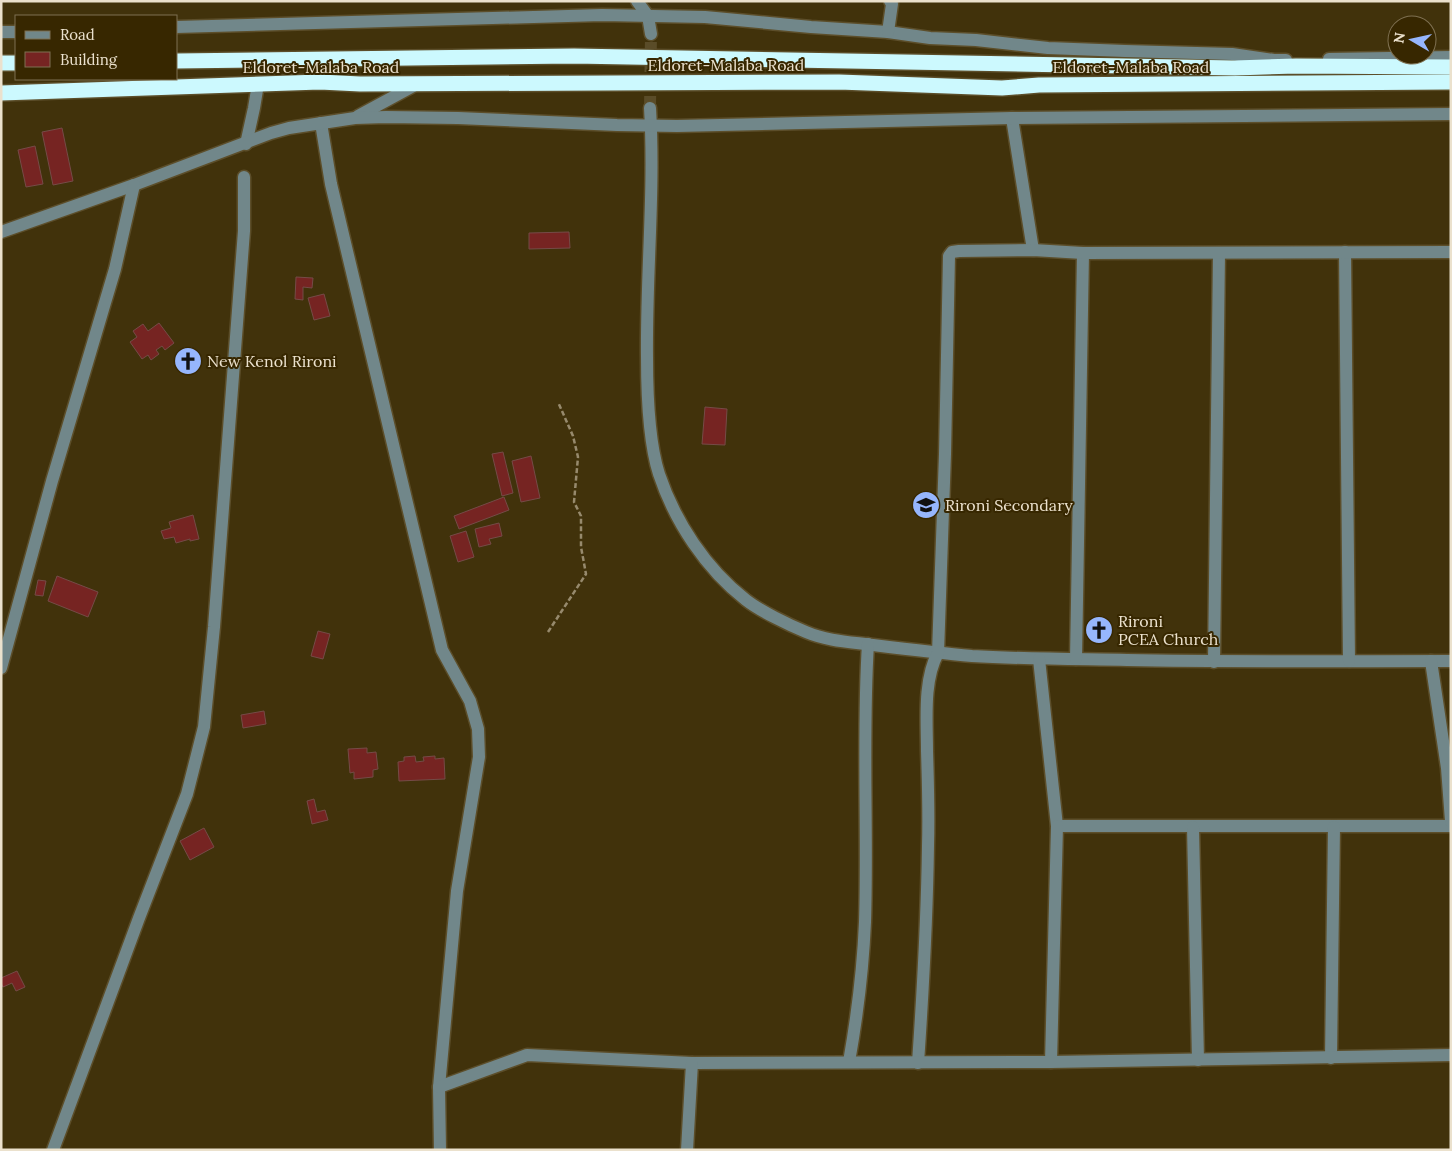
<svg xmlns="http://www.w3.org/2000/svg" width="1452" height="1151" font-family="Lora,serif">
  <rect width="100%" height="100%" fill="#41320b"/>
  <g fill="#762422" stroke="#754b47">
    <polygon points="62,128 73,181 53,185 42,132"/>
    <polygon points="35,146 43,184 26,187 18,150"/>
    <polygon points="569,232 570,248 529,249 529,233"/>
    <polygon points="296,277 313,278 312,288 303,287 303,300 295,299"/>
    <polygon points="324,294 330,316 314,320 308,298"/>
    <polygon points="159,323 174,343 165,350 162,346 156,350 159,354 151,360 148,355 142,359 130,342 137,337 133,331 143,324 148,331"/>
    <polygon points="705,407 727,409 725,445 702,444"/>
    <polygon points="503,452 513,493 502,496 492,454"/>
    <polygon points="531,456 540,498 521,502 512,461"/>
    <polygon points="504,497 509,510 459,529 454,516"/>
    <polygon points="193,515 199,539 190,541 190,539 176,543 174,537 164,539 161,531 171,528 169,522"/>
    <polygon points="499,523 502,536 489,539 491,544 479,547 475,529"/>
    <polygon points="466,531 474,557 458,562 450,536"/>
    <polygon points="57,576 98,592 88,617 48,601"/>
    <polygon points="38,580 46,581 43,596 35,595"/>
    <polygon points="318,631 330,634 323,659 311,656"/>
    <polygon points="264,711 266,724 243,728 241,715"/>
    <polygon points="367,748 367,753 376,752 378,769 373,770 373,777 354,779 354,772 350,773 348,749"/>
    <polygon points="415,756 416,762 424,761 423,757 435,756 435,759 444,758 445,779 399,781 398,762 404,761 404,757"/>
    <polygon points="314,799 317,812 325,810 328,820 312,824 307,801"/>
    <polygon points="204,828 214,847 190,860 180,841"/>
    <polygon points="17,971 25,987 16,991 12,983 3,987 1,983 1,978"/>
  </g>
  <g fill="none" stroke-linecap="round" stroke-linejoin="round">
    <polyline stroke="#5a4c28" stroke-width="12" stroke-dasharray="12 6" stroke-linecap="butt" points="650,108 651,34"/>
    <g stroke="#5c4e2a" stroke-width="15">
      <g id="minor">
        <polyline points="637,1 648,16 651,34"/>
        <polyline points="176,27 602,15 705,17 811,27 888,32 930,38 976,40 1048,48 1125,51 1232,54 1274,60 1286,60"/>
        <polyline points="1,32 16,32"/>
        <polyline points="888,32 892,4 890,1"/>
        <polyline points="1329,59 1451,57"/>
        <path d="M 650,108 C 655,191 646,274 647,357 C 647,392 648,440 659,474 C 675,522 706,569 746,600 C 760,611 789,625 806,632 C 827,641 851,642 873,645 C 906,649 939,653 972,656 C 1024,659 1076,659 1127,660 C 1235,662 1343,661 1451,661"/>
        <polyline points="358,116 417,84"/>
        <polyline points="1012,118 1033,250"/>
        <polyline points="321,123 331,184 442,650 470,701 478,729 479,757 457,891 439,1087 440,1150"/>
        <polyline points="246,144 254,108 258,84"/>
        <polyline points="1,232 134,185 271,133 289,128 355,118 386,117 458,118 617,125 677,126 1012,118 1451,114"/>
        <polyline points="1345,252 1349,661"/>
        <polyline points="1039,659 1057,826 1451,826"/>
        <polyline points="1076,659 1083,253"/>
        <polyline points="1431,661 1447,768 1451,821"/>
        <polyline points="1214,662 1219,253"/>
        <polyline points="1,668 52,481 115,269 134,185"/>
        <polyline points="1193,827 1198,1060"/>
        <polyline points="1331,1058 1334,827"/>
        <path d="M 849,1062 C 857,1017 863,969 865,922 C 868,830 862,737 868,644"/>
        <polyline points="1051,1062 1057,826"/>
        <path d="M 918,1063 C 923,990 927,918 928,846 C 929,814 928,782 927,751 C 927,721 923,680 938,653 L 945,454 L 949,256 L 952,252 L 959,251 L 1033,250 L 1083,253 L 1451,252"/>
        <polyline points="439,1087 527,1055 692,1063 1051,1062 1451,1055"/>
        <polyline points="53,1150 139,918 187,794 204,727 214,627 244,231 244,177"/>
        <polyline points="687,1150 692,1063"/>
      </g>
    </g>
    <g stroke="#5c4e2a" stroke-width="18">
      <g id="highway">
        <polyline points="176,61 574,56 1235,68 1296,66 1451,67"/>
        <polyline points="1,63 16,63"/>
        <polyline points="1,93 320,82 360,84 839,82 1002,88 1039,85 1451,82"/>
      </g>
    </g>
    <polyline stroke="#978a6d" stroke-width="2.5" stroke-dasharray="5 2.5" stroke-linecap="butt" points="548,632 586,574 581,547 581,516 574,502 578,457 573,436 558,402"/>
    <use href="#minor" stroke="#71878a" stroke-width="12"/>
    <use href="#highway" stroke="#ccf9fe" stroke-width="15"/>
  </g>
  <defs>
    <g id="church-disc" transform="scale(1.4375)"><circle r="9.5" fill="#96b6fd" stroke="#372700"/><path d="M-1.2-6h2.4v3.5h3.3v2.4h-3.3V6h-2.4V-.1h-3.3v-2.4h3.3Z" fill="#111"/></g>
    <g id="school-disc" transform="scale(1.4375)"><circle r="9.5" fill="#96b6fd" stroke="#372700"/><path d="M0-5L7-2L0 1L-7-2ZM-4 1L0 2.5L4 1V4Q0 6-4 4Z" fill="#111"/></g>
  </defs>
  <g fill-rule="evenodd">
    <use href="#church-disc" x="188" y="361"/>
    <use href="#school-disc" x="926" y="505"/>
    <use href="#church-disc" x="1099" y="630"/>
  </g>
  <g text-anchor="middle" stroke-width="4" stroke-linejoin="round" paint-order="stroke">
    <g font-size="16" fill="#ebe1cd" stroke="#372700">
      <text x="726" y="71">Eldoret-Malaba Road</text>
      <text x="321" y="73">Eldoret-Malaba Road</text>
      <text x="1131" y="73">Eldoret-Malaba Road</text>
    </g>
    <g font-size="16" fill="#ebe1cd" stroke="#372700" text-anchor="start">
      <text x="207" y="367">New Kenol Rironi</text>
      <text x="945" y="511">Rironi Secondary</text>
      <text x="1118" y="627">Rironi<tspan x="1118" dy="18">PCEA Church</tspan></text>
    </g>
  </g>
  <rect width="1452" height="1151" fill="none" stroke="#ebe1cd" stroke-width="5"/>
  <rect x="15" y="15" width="162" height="65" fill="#372700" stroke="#7f7152"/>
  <rect x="25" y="31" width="25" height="8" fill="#71878a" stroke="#7f7152"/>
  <text x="60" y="40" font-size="15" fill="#ebe1cd">Road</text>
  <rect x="25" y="52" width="25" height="15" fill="#762422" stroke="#7f7152"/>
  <text x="60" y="65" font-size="15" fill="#ebe1cd">Building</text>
  <g transform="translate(1412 40) rotate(279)"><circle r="24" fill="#372700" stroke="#7f7152"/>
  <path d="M0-4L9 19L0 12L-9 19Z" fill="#96b6fd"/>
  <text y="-8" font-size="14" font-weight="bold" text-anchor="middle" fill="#ebe1cd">N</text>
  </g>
</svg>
